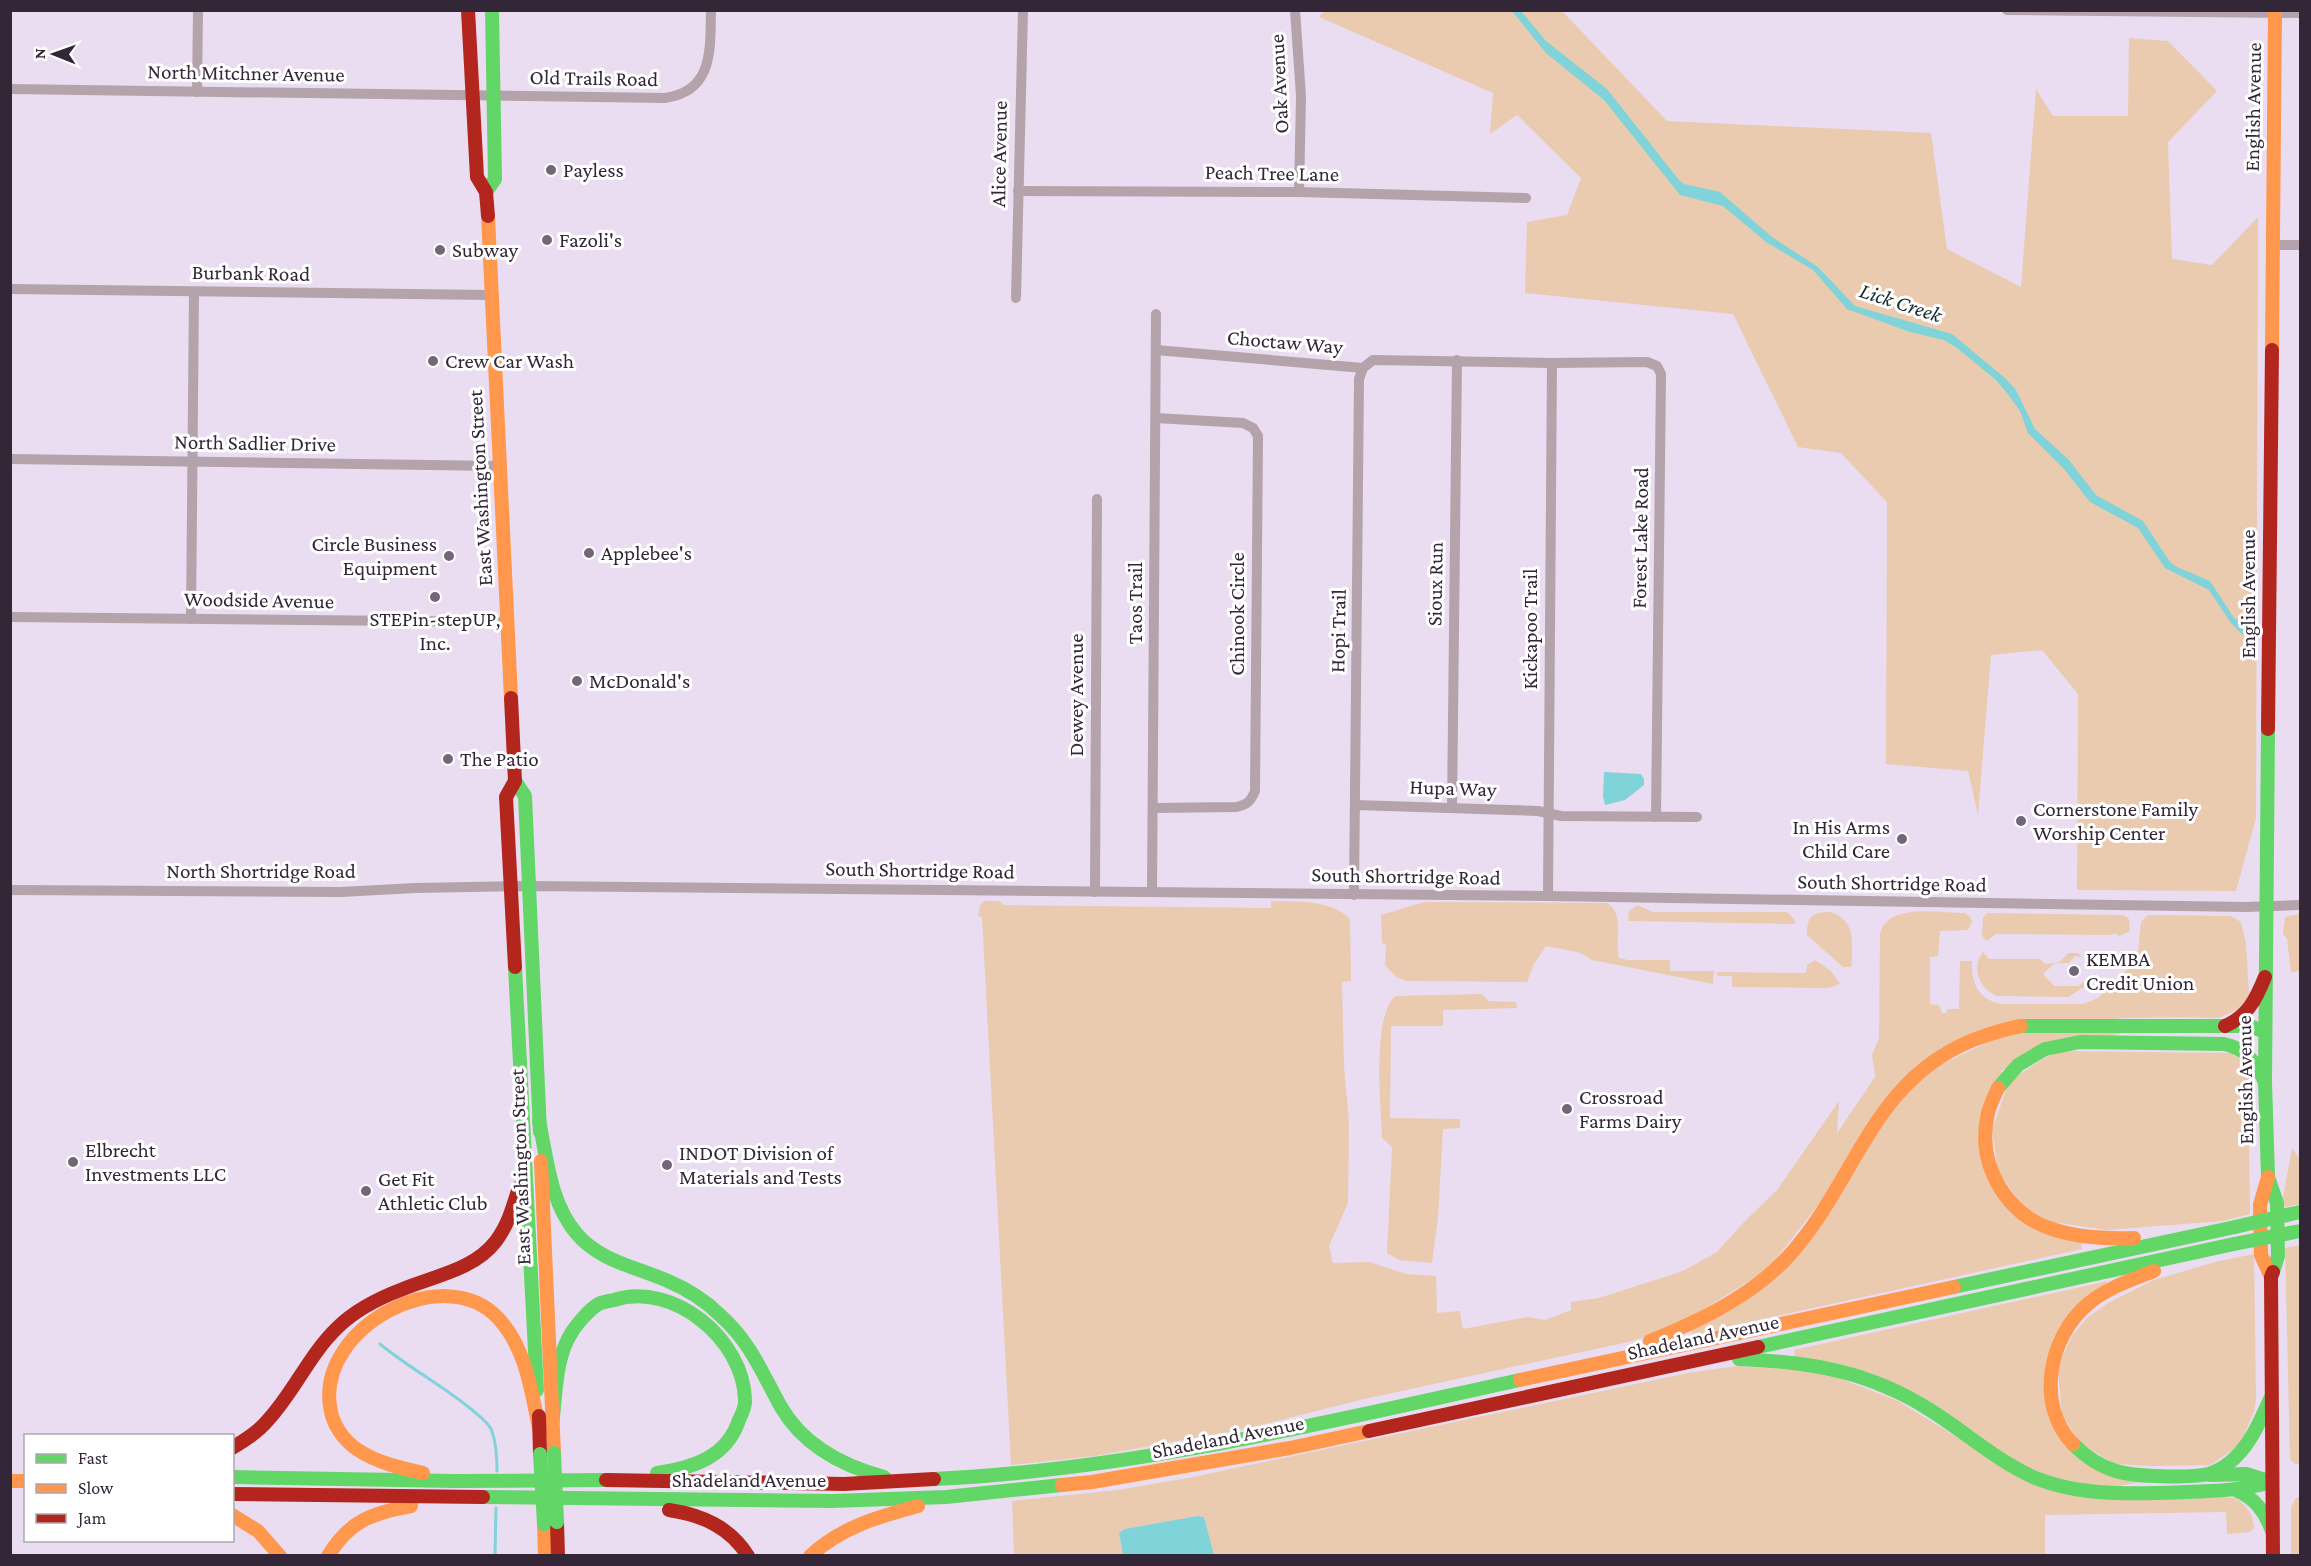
<svg xmlns="http://www.w3.org/2000/svg" width="2311" height="1566" font-family="'Crimson Pro',serif">
  <rect width="100%" height="100%" fill="#eaddf1"/>
  <g fill="#eacbb0">
    <polygon points="1325,10 1562,11 1667,121 1931,133 1947,249 2021,287 2036,89 2053,116 2128,116 2129,38 2168,41 2217,91 2168,142 2172,259 2212,265 2258,217 2256,818 2236,891 2077,890 2078,694 2042,650 1991,655 1978,815 1968,771 1886,764 1887,502 1841,453 1798,447 1733,314 1525,293 1527,222 1567,215 1581,178 1517,115 1490,134 1493,93 1319,17"/>
    <path d="M 984,901 L 999,901 L 1004,905 L 1271,908 L 1271,901 C 1298,902 1330,899 1350,919 L 1351,981 L 1342,982 L 1344,1066 L 1349,1123 L 1348,1203 L 1329,1246 L 1333,1263 L 1369,1262 L 1406,1274 L 1436,1276 L 1437,1313 L 1460,1311 L 1463,1329 L 1528,1317 L 1545,1320 L 1571,1310 L 1571,1302 L 1599,1298 L 1683,1271 L 1717,1252 L 1745,1221 L 1777,1190 L 1839,1101 L 1837,1133 L 1875,1077 L 1872,1055 L 1879,1038 L 1880,934 C 1887,902 1940,913 1965,913 L 1970,917 L 1972,922 L 1968,930 L 1940,931 L 1938,956 L 1930,957 L 1930,1004 L 1939,1005 L 1942,1013 L 1947,1013 L 1947,1009 L 1959,1009 L 1960,961 L 1972,961 C 1971,983 1978,999 2001,1004 L 2083,1004 L 2098,998 L 2134,963 L 2138,953 L 2141,922 L 2148,915 L 2231,916 L 2241,922 L 2246,944 L 2249,993 L 2244,1007 L 2218,1018 L 2183,1017 L 2121,1018 L 1940,1048 L 1768,1269 L 1677,1326 L 1633,1341 L 1360,1400 L 1249,1428 L 1095,1456 L 1011,1465 L 982,917 L 978,916 L 980,905 Z"/>
    <path d="M 1424,902 L 1607,903 C 1625,913 1614,940 1619,958 L 1628,960 L 1670,960 L 1670,971 L 1714,971 L 1713,984 L 1592,960 L 1581,953 L 1546,946 L 1534,964 L 1527,982 L 1406,981 L 1396,977 L 1385,965 L 1386,945 L 1382,943 L 1381,915 Z"/>
    <polygon points="1638,905 1653,912 1787,912 1794,919 1796,924 1628,921 1629,911"/>
    <path d="M 1831,912 C 1856,921 1852,942 1852,964 L 1851,967 L 1843,967 L 1807,935 C 1807,916 1812,912 1831,912 Z"/>
    <polygon points="1987,913 2123,915 2129,919 2130,931 2119,936 2115,933 2111,935 1996,934 1987,941 1982,936 1983,918"/>
    <polygon points="2300,914 2300,971 2291,972 2287,939 2283,934 2285,917"/>
    <path d="M 1983,952 L 1989,959 L 2040,959 L 2045,964 L 2060,962 L 2068,953 L 2078,953 L 2082,957 L 2075,956 L 2069,963 L 2055,963 L 2043,974 L 2054,986 L 2079,986 L 2085,980 L 2094,981 L 2068,997 L 1997,996 C 1980,989 1970,968 1983,952 Z"/>
    <polygon points="1815,960 1831,971 1840,984 1828,988 1732,987 1732,976 1717,976 1717,972 1806,973 1807,965"/>
    <path d="M 1482,994 L 1488,1001 L 1516,1002 L 1517,1008 L 1443,1010 L 1443,1026 L 1391,1026 L 1390,1118 L 1460,1119 L 1460,1128 L 1443,1129 L 1438,1217 L 1432,1263 L 1399,1260 L 1387,1253 L 1392,1147 L 1382,1138 C 1381,1105 1372,1018 1395,996 Z"/>
    <polygon points="2125,1032 2002,1070 1985,1175 2081,1242 2082,1249 1731,1326 1693,1337 1691,1330 1760,1289 1921,1074 2007,1033"/>
    <polygon points="2056,1051 2231,1053 2241,1060 2248,1071 2250,1214 2223,1221 2107,1230 2052,1222 2017,1199 1998,1171 1992,1130 2009,1081"/>
    <polygon points="2292,1148 2300,1159 2300,1204 2281,1208"/>
    <polygon points="2300,1245 2300,1464 2295,1464 2290,1459 2285,1248"/>
    <polygon points="2254,1254 2256,1399 2254,1411 2240,1445 2210,1465 2152,1466 2115,1464 2081,1444 2062,1415 2058,1372 2061,1360 2072,1336 2087,1318 2108,1303 2154,1280 2215,1262"/>
    <polygon points="2108,1281 2052,1340 2063,1441 2146,1481 2107,1488 2035,1473 1961,1427 1795,1356 1794,1350"/>
    <path d="M 1737,1366 L 1823,1372 L 1898,1401 L 2033,1484 L 2236,1498 C 2247,1507 2253,1513 2254,1528 L 2250,1532 L 2227,1534 L 2226,1512 L 2045,1515 L 2045,1556 L 1214,1556 L 1204,1517 L 1197,1516 L 1125,1529 L 1119,1534 L 1123,1555 L 1014,1556 L 1012,1501 L 1118,1490 L 1188,1478 L 1688,1373 Z"/>
    <polygon points="2300,1496 2300,1555 2291,1555 2291,1508 2295,1499"/>
  </g>
  <g fill="#7fd3d9">
    <polygon points="1512,11 1521,11 1546,41 1607,89 1679,180 1684,184 1720,192 1772,237 1818,267 1855,306 1952,334 2005,378 2016,390 2035,429 2069,460 2096,495 2143,521 2170,562 2177,567 2210,581 2234,618 2243,625 2258,626 2260,633 2258,638 2242,634 2231,623 2209,590 2165,568 2138,528 2090,502 2064,469 2028,433 2020,411 2007,393 1996,380 1957,348 1944,340 1910,332 1847,309 1813,270 1766,242 1723,206 1680,195 1604,100 1546,53"/>
    <polygon points="1604,772 1641,774 1644,779 1644,785 1625,800 1605,805 1603,796"/>
    <polygon points="1197,1516 1204,1517 1214,1555 1123,1555 1119,1533 1125,1529"/>
  </g>
  <g fill="none" stroke-linecap="round" stroke-linejoin="round">
    <g stroke="#7fd3d9" stroke-width="3">
      <path d="M 380,1344 C 409,1368 442,1385 471,1409 C 478,1415 487,1421 491,1429 C 496,1441 497,1458 497,1471"/>
      <polyline points="495,1556 496,1508"/>
    </g>
    <g stroke="#b4a3aa" stroke-width="10">
      <polyline points="1295,10 1301,96 1299,192"/>
      <polyline points="2007,10 2300,13"/>
      <path d="M 10,89 L 665,98 C 714,91 710,49 711,10"/>
      <polyline points="197,92 198,10"/>
      <polyline points="1018,191 1299,192 1526,198"/>
      <polyline points="2272,245 2300,245"/>
      <polyline points="10,289 491,295"/>
      <polyline points="1016,298 1023,10"/>
      <polyline points="1156,350 1363,368"/>
      <polyline points="10,459 499,466"/>
      <polyline points="10,617 507,622"/>
      <polyline points="191,619 194,292"/>
      <polyline points="1355,805 1538,811 1561,816 1697,817"/>
      <path d="M 1153,808 L 1236,807 C 1247,805 1251,801 1255,791 L 1258,436 L 1253,428 L 1243,423 L 1156,418"/>
      <polyline points="1452,808 1457,360"/>
      <polyline points="10,890 341,892 415,888 529,886 1548,896 2246,907 2300,905"/>
      <polyline points="1095,892 1097,499"/>
      <polyline points="1152,892 1156,314"/>
      <polyline points="1354,895 1359,379 1363,368 1373,360 1552,363 1647,362 1657,366 1661,374 1656,817"/>
      <polyline points="1548,896 1552,363"/>
    </g>
    <g stroke="#63d668" stroke-width="14">
      <polyline points="486,192 495,179 492,10"/>
      <polyline points="2268,729 2265,1082 2268,1177 2277,1203 2278,1256 2273,1272"/>
      <polyline points="515,781 525,796 540,1132"/>
      <polyline points="515,967 537,1390"/>
      <polyline points="2021,1026 2250,1026 2265,1032"/>
      <path d="M 1998,1088 L 2018,1065 L 2045,1049 L 2080,1042 L 2224,1044 C 2247,1049 2255,1062 2265,1082"/>
      <path d="M 539,1121 C 547,1158 550,1202 576,1233 C 599,1261 636,1267 668,1281 C 687,1289 706,1301 721,1316 C 751,1343 762,1373 781,1407 C 803,1445 843,1466 884,1477"/>
      <polyline points="1954,1287 2235,1227"/>
      <polyline points="1758,1347 2234,1244"/>
      <path d="M 1739,1359 C 1810,1362 1869,1371 1930,1410 C 1965,1432 1996,1460 2033,1477 C 2081,1497 2136,1494 2186,1492 C 2216,1491 2243,1490 2272,1482"/>
      <path d="M 552,1425 C 556,1396 555,1357 572,1332 C 577,1324 589,1310 597,1305 C 601,1302 609,1301 614,1300 C 673,1281 743,1339 745,1399 C 746,1405 742,1414 739,1420 C 727,1457 693,1468 657,1473"/>
      <path d="M 2073,1444 C 2085,1456 2099,1466 2116,1471 C 2134,1477 2190,1478 2208,1474 C 2216,1472 2223,1468 2229,1463 C 2250,1447 2260,1421 2271,1397"/>
      <polyline points="2210,1475 2246,1474 2272,1482"/>
      <polyline points="232,1477 455,1481 606,1480"/>
      <path d="M 934,1479 C 1132,1470 1327,1422 1520,1380"/>
      <path d="M 2236,1490 C 2255,1498 2265,1512 2272,1531"/>
      <polyline points="483,1497 832,1501 946,1497 1062,1485"/>
    </g>
    <g stroke="#ff974d" stroke-width="14">
      <polyline points="488,216 511,698"/>
      <polyline points="2272,350 2275,10"/>
      <path d="M 1998,1088 C 1994,1097 1988,1108 1987,1118 C 1978,1166 2006,1214 2052,1229 C 2079,1238 2107,1239 2134,1238"/>
      <polyline points="541,1161 554,1453"/>
      <polyline points="2268,1177 2260,1205 2261,1255 2271,1277"/>
      <path d="M 1650,1341 C 1699,1321 1748,1298 1785,1260 C 1856,1185 1869,1082 1973,1040 C 1989,1034 2004,1029 2021,1026"/>
      <polyline points="1520,1380 1954,1287"/>
      <path d="M 2073,1444 C 2035,1405 2049,1336 2088,1304 C 2107,1288 2131,1280 2154,1271"/>
      <path d="M 423,1473 C 401,1468 378,1463 358,1450 C 343,1440 332,1424 330,1406 C 318,1327 444,1260 498,1318 C 526,1348 531,1390 539,1428"/>
      <polyline points="10,1481 26,1481"/>
      <polyline points="1062,1485 1092,1482 1290,1448 1369,1431"/>
      <polyline points="232,1515 258,1531 280,1556"/>
      <polyline points="544,1524 545,1556"/>
      <path d="M 328,1556 C 349,1521 372,1513 411,1506"/>
      <path d="M 810,1556 C 841,1527 878,1517 918,1506"/>
    </g>
    <g stroke="#b3261e" stroke-width="14">
      <polyline points="468,10 477,177 486,192 488,216"/>
      <polyline points="511,698 515,781 506,797 515,967"/>
      <polyline points="2268,729 2272,350"/>
      <path d="M 2225,1026 C 2248,1016 2256,999 2265,977"/>
      <polyline points="2273,1272 2271,1277 2273,1556"/>
      <polyline points="539,1416 540,1454"/>
      <polyline points="1369,1431 1758,1347"/>
      <path d="M 232,1448 C 245,1440 258,1432 268,1420 C 294,1392 309,1355 337,1328 C 355,1310 379,1298 403,1289 C 434,1276 474,1270 496,1241 C 508,1225 513,1207 519,1187"/>
      <polyline points="606,1480 844,1484 934,1479"/>
      <polyline points="232,1494 483,1497"/>
      <path d="M 669,1510 C 702,1515 730,1527 748,1556"/>
      <polyline points="557,1522 558,1556"/>
    </g>
    <g stroke="#63d668" stroke-width="14">
      <polyline points="2235,1227 2300,1212"/>
      <polyline points="2234,1244 2300,1231"/>
      <polyline points="554,1453 557,1522"/>
      <polyline points="540,1454 544,1524"/>
    </g>
  </g>
  <g fill="#726678" stroke="#fff" stroke-width="2">
    <circle cx="551" cy="170" r="6"/>
    <circle cx="547" cy="240" r="6"/>
    <circle cx="440" cy="250" r="6"/>
    <circle cx="433" cy="361" r="6"/>
    <circle cx="589" cy="553" r="6"/>
    <circle cx="449" cy="556" r="6"/>
    <circle cx="435" cy="597" r="6"/>
    <circle cx="577" cy="681" r="6"/>
    <circle cx="448" cy="759" r="6"/>
    <circle cx="2021" cy="821" r="6"/>
    <circle cx="1902" cy="839" r="6"/>
    <circle cx="2074" cy="971" r="6"/>
    <circle cx="1567" cy="1109" r="6"/>
    <circle cx="73" cy="1162" r="6"/>
    <circle cx="667" cy="1165" r="6"/>
    <circle cx="366" cy="1191" r="6"/>
  </g>
  <g text-anchor="middle" stroke-width="6" stroke-linejoin="round" paint-order="stroke">
    <g font-size="21" fill="#322637" stroke="#fff">
      <text transform="translate(246 73) rotate(1)" y="7">North Mitchner Avenue</text>
      <text transform="translate(594 78) rotate(1)" y="7">Old Trails Road</text>
      <text transform="translate(1279 84) rotate(-93)" y="7">Oak Avenue</text>
      <text transform="translate(2253 107) rotate(-89)" y="7">English Avenue</text>
      <text transform="translate(999 154) rotate(-89)" y="7">Alice Avenue</text>
      <text transform="translate(1272 173) rotate(1)" y="7">Peach Tree Lane</text>
      <text transform="translate(251 273) rotate(1)" y="7">Burbank Road</text>
      <text transform="translate(1285 342) rotate(5)" y="7">Choctaw Way</text>
      <text transform="translate(255 443) rotate(1)" y="7">North Sadlier Drive</text>
      <text transform="translate(480 488) rotate(-93)" y="7">East Washington Street</text>
      <text transform="translate(1640 538) rotate(-89)" y="7">Forest Lake Road</text>
      <text transform="translate(1435 584) rotate(-89)" y="7">Sioux Run</text>
      <text transform="translate(2248 594) rotate(-90)" y="7">English Avenue</text>
      <text transform="translate(259 600) rotate(1)" y="7">Woodside Avenue</text>
      <text transform="translate(1135 603) rotate(-90)" y="7">Taos Trail</text>
      <text transform="translate(1237 614) rotate(-90)" y="7">Chinook Circle</text>
      <text transform="translate(1530 629) rotate(-90)" y="7">Kickapoo Trail</text>
      <text transform="translate(1338 631) rotate(-89)" y="7">Hopi Trail</text>
      <text transform="translate(1076 695) rotate(-90)" y="7">Dewey Avenue</text>
      <text transform="translate(1453 788) rotate(2)" y="7">Hupa Way</text>
      <text transform="translate(920 870) rotate(1)" y="7">South Shortridge Road</text>
      <text x="261" y="878">North Shortridge Road</text>
      <text transform="translate(1406 876) rotate(1)" y="7">South Shortridge Road</text>
      <text transform="translate(1892 883) rotate(1)" y="7">South Shortridge Road</text>
      <text transform="translate(2245 1080) rotate(-91)" y="7">English Avenue</text>
      <text transform="translate(520 1167) rotate(-92)" y="7">East Washington Street</text>
      <text transform="translate(1703 1337) rotate(-12)" y="7">Shadeland Avenue</text>
      <text transform="translate(1228 1437) rotate(-11)" y="7">Shadeland Avenue</text>
      <text x="749" y="1487">Shadeland Avenue</text>
    </g>
    <g font-size="21" fill="#322637" stroke="#fff" text-anchor="start">
      <text x="563" y="177">Payless</text>
      <text x="559" y="247">Fazoli's</text>
      <text x="452" y="257">Subway</text>
      <text x="445" y="368">Crew Car Wash</text>
      <text x="437" y="551" text-anchor="end">Circle Business<tspan x="437" dy="24">Equipment</tspan></text>
      <text x="601" y="560">Applebee's</text>
      <text x="435" y="626" text-anchor="middle">STEPin-stepUP,<tspan x="435" dy="24">Inc.</tspan></text>
      <text x="589" y="688">McDonald's</text>
      <text x="460" y="766">The Patio</text>
      <text x="2033" y="816">Cornerstone Family<tspan x="2033" dy="24">Worship Center</tspan></text>
      <text x="1890" y="834" text-anchor="end">In His Arms<tspan x="1890" dy="24">Child Care</tspan></text>
      <text x="2086" y="966">KEMBA<tspan x="2086" dy="24">Credit Union</tspan></text>
      <text x="1579" y="1104">Crossroad<tspan x="1579" dy="24">Farms Dairy</tspan></text>
      <text x="85" y="1157">Elbrecht<tspan x="85" dy="24">Investments LLC</tspan></text>
      <text x="679" y="1160">INDOT Division of<tspan x="679" dy="24">Materials and Tests</tspan></text>
      <text x="378" y="1186">Get Fit<tspan x="378" dy="24">Athletic Club</tspan></text>
    </g>
    <g font-size="22" font-style="italic" fill="#143030" stroke="#fff">
      <text transform="translate(1901 302) rotate(18)" y="8">Lick Creek</text>
    </g>
  </g>
  <rect width="2311" height="1566" fill="none" stroke="#322637" stroke-width="24"/>
  <rect x="24" y="1434" width="210" height="108" fill="#ffffff" stroke="#ada8af" stroke-width="1.5"/>
  <rect x="36" y="1454" width="30" height="9" fill="#63d668" stroke="#ada8af" stroke-width="1.5"/>
  <text x="78" y="1464" font-size="18" fill="#322637">Fast</text>
  <rect x="36" y="1484" width="30" height="9" fill="#ff974d" stroke="#ada8af" stroke-width="1.5"/>
  <text x="78" y="1494" font-size="18" fill="#322637">Slow</text>
  <rect x="36" y="1514" width="30" height="9" fill="#b3261e" stroke="#ada8af" stroke-width="1.5"/>
  <text x="78" y="1524" font-size="18" fill="#322637">Jam</text>
  <g transform="translate(54 54) rotate(271)" stroke="#ffffff" stroke-width="4.5" paint-order="stroke">
  <path d="M0-4.5L10 22L0 15L-10 22Z" fill="#322637"/>
  <text y="-9" font-size="16" font-weight="bold" text-anchor="middle" fill="#322637">N</text>
  </g>
</svg>
